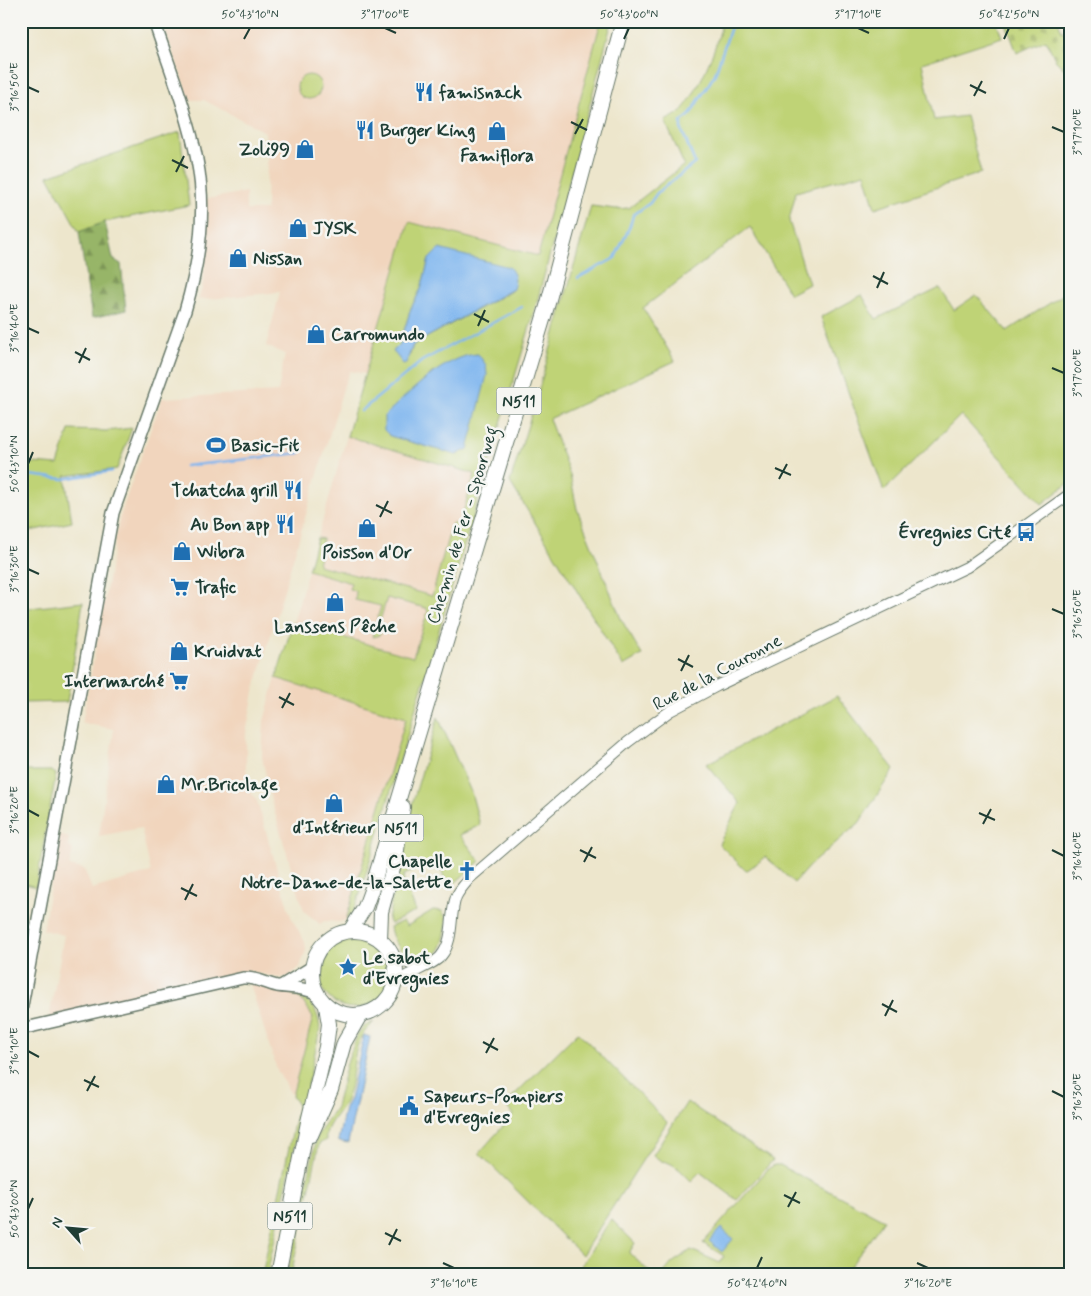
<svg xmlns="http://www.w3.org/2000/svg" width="1091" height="1296" font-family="Mynerve,sans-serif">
  <defs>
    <pattern id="forest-firs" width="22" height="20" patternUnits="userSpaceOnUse" patternTransform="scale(1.25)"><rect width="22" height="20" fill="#97b567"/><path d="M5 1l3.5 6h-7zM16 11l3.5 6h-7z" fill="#7b9456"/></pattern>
    <pattern id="cemetery-stones" width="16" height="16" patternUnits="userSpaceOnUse" patternTransform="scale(1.25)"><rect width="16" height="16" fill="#bfd376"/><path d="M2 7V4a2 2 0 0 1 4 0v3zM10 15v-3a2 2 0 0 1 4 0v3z" fill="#a4b667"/></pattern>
  </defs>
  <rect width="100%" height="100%" fill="#f6f6f2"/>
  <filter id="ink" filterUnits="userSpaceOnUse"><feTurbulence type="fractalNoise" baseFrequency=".02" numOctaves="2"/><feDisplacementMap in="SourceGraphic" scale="10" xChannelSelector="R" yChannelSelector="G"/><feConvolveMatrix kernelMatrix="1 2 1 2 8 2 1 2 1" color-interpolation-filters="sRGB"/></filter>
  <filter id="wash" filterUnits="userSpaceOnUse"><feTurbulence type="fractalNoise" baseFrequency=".0096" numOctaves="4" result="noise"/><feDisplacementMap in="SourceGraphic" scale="20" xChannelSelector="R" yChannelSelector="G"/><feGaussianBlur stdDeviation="1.12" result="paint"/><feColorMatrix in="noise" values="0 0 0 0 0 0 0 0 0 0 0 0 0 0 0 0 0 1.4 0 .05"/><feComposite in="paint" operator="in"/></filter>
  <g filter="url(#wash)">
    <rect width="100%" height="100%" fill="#ede6cc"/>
    <g fill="#f1d5bd">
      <polygon points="162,21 601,21 538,256 410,222 365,374 350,371 344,385 254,692 246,733 246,768 250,791 257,801 291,917 305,942 306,950 300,967 288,977 280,978 248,971 49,1019 64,935 43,930 59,834 69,838 68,845 73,850 69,866 84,869 92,889 151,872 141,828 99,836 114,729 82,723 119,520 129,490 162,398 278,392 285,354 266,346 280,292 198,300 202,289 208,242 206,199 246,192 246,210 266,210 267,158 265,132 204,100 190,100"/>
      <polygon points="347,436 475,474 420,659 293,623"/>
      <polygon points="276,678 406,718 346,920 339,922 324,921 320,924 304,911 271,800 262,757 263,738 264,721"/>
      <polygon points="249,981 284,990 301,999 313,1017 292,1096 277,1070"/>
    </g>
    <g fill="#bfd376" stroke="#6f8855" fill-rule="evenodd">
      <path d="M 601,21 L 612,21 L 536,306 L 361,891 L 353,912 L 346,920 L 406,718 L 276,678 L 293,623 L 413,657 L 428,611 L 426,608 L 387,598 L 378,627 L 382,630 L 380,635 L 372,637 L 381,606 L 355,600 L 356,591 L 349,589 L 351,583 L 308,570 L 317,538 L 323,539 L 321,545 L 328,547 L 327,550 L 321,549 L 318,565 L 432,596 L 452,523 L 459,525 L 475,474 L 347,436 L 409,222 L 538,256 ZM 440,249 L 513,290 L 413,345 L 410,355 L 393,351 L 400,344 L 411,308 L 421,289 L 429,259 ZM 433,372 L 468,448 L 457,455 L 390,436 L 384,416 Z"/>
      <path d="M 722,21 L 996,21 L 1002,37 L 922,63 L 934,120 L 966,116 L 981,173 L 875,208 L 865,173 L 796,192 L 789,221 L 809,284 L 790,294 L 750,227 L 643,308 L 675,361 L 549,419 L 570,475 L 577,509 L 621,619 L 642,655 L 623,666 L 510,482 L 535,403 L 591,206 L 616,209 L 629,208 L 684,165 L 665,121 C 670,118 675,116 679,113 C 696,98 719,44 722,21 Z"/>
      <circle cx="309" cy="87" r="12"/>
      <polygon points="180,132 189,205 105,222 79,232 48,176"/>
      <polygon points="940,288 954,310 976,295 1007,331 1070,290 1070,482 1042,504 961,415 884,491 821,317 862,295 876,319"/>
      <polygon points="132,428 117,469 65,476 72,522 21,533 21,462 58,465 69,430 107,431"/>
      <polygon points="83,602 67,702 21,703 21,609"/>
      <polygon points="837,696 894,769 859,823 811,864 794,883 766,857 746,871 719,844 740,803 706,764"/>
      <polygon points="438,717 471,792 480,825 460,835 480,861 449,888 436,859 404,875 403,879 416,911 390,924 388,920 394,887 402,859 411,808"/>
      <polygon points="21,771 51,771 56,774 36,887 21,883"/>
      <path d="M 433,910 L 442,911 L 447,919 C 444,947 441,961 410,961 L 409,957 C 400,951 391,938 390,927 L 403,921 L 407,926 Z"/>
      <circle cx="354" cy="972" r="36"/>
      <path d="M 284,990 C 306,994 318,1006 320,1029 L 267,1275 L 262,1275 L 298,1105 L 292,1096 L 313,1017 L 301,999 Z"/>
      <path d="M 374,1022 C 346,1046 359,1074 345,1102 C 339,1114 324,1126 326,1140 L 319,1144 L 291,1275 L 287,1275 L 317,1136 L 336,1107 L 347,1063 L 357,1036 L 363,1027 Z"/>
      <polygon points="578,1032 667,1122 582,1255 479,1153 513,1115 505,1104"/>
      <path d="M 687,1102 L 773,1160 L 737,1200 L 700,1172 L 691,1181 C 682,1172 674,1162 661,1161 L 653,1155 Z"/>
      <polygon points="774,1165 780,1165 884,1220 844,1275 662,1275 672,1263 691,1250 720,1263 724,1256 703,1243 768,1169"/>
      <polygon points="611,1219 635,1243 629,1253 653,1275 575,1275"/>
    </g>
    <polygon fill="url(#forest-firs)" stroke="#5b794e" points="105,222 113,259 121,264 126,310 92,318 79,232"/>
    <polygon fill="url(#cemetery-stones)" stroke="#6f8855" points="1005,21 1058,21 1062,32 1070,28 1070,74 1056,61 1046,40 1017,53"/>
    <g fill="#7fb6ef" stroke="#4f7a92">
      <path d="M 439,249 L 509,267 C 516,275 516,280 513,289 L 413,345 L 406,363 L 403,364 L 393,351 L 400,344 L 411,308 L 421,289 L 429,259 Z"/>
      <path d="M 478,354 L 486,365 L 487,375 L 468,449 L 456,455 L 390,436 L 384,430 L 384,416 C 407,395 445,355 478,354 Z"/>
      <polygon points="364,1035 370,1037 348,1143 338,1141 345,1108 350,1099"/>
      <polygon points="721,1228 733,1239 722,1252 709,1241"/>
    </g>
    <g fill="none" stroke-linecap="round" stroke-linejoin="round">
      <g stroke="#7fb6ef" stroke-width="2.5">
        <path d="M 578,278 L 615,258 C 621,243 630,231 633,215 L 650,203 L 657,193 L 695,163 L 681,128 L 681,122 L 689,116 L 715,74 L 733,21"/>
        <polyline points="361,411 422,361 522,307"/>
        <polyline points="185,466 300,453"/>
        <polyline points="21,474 63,479 112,471"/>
      </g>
    </g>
  </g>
  <g filter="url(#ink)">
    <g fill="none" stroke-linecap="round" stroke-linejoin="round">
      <g stroke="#677869" stroke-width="12">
        <g id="tertiary">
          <polyline points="393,957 408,963 424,966"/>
          <path d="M 395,983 C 407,973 433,966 441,956 C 455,939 449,916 456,897 C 459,890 465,884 470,878 L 628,742 L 670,711 L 717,686 L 967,567 L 1070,494"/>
        </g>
      </g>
      <g stroke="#677869" stroke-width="14">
        <g id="secondary">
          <polyline points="281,986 312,967"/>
          <path d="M 21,1011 L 113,513 L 185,311 C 199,264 207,209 197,160 C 188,113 169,66 154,21"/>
          <path d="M 21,1029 L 243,978 C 256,977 264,983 277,986 C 291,988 303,987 316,993"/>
        </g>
      </g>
      <g stroke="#677869" stroke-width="16">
        <g id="trunk">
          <circle cx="354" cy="973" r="42"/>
          <polyline points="350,931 365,907 373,885 548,303 623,21"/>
          <polyline points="380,940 381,912 396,857 403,807"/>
          <polyline points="311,1135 331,1090 344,1043 360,1015"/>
          <polyline points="278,1275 308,1122 326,1047 329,1024 326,1006"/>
        </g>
      </g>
      <use href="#tertiary" stroke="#fff" stroke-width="10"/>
      <use href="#secondary" stroke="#fff" stroke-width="11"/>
      <use href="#trunk" stroke="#fff" stroke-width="14"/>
    </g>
  </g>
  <path fill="none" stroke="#1f3d34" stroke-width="2" d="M 385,28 L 396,33M 858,28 L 869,33M 244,39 L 250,28M 624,39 L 629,28M 1004,39 L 1009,28M 970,85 L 986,93M 28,87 L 39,92M 974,96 L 982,81M 571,122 L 587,130M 1052,127 L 1064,132M 575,134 L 583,119M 172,160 L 188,168M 176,172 L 184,156M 873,276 L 888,284M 877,288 L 884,272M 474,314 L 489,322M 478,326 L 485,310M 28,328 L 39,333M 75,352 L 90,360M 79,363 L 86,348M 1052,368 L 1064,373M 28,464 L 33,452M 775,468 L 791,475M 779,479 L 787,464M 376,505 L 392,513M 380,517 L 388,501M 28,569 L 39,574M 1052,609 L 1064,614M 678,659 L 693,667M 681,671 L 689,655M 279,697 L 294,705M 282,708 L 290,693M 28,810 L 39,816M 979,813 L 995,820M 983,824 L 991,809M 580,850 L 596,858M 1052,850 L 1064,856M 584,862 L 592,847M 181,888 L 197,896M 185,900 L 193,884M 882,1004 L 897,1012M 885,1016 L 893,1000M 483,1042 L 498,1050M 28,1051 L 39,1057M 486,1053 L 494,1038M 84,1080 L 99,1087M 87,1091 L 95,1076M 1052,1091 L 1064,1097M 784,1195 L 800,1203M 788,1207 L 796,1192M 28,1209 L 33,1198M 385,1233 L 401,1241M 389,1245 L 397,1229M 443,1263 L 454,1268M 917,1263 L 928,1268M 757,1268 L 762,1257"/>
  <defs>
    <g id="restaurant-bare" transform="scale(1.5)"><path d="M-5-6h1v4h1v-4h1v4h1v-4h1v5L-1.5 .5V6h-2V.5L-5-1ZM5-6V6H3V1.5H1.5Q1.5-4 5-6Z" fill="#1f6fb2" stroke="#f6f6f2" stroke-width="2.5" paint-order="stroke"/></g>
    <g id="shop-bare" transform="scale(1.5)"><path d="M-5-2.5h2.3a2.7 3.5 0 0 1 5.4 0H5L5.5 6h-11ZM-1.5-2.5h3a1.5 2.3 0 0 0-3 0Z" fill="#1f6fb2" stroke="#f6f6f2" stroke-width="2.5" paint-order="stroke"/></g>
    <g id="stadium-bare" transform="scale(1.5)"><path d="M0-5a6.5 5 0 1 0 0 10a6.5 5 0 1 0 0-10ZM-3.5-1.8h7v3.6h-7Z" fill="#1f6fb2" stroke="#f6f6f2" stroke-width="2.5" paint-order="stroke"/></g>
    <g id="bus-bare" transform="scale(1.5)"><path d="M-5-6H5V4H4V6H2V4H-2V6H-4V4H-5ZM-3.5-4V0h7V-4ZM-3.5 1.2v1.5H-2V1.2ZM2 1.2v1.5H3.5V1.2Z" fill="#1f6fb2" stroke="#f6f6f2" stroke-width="2.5" paint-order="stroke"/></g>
    <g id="supermarket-bare" transform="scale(1.5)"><path d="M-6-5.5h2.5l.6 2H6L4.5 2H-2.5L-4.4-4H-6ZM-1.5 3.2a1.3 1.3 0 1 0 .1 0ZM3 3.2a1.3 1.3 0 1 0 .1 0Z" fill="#1f6fb2" stroke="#f6f6f2" stroke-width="2.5" paint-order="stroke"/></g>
    <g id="church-bare" transform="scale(1.5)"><path d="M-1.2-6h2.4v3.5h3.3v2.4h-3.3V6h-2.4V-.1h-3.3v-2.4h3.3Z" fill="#1f6fb2" stroke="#f6f6f2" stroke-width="2.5" paint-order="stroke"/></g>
    <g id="sight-bare" transform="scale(1.5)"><path d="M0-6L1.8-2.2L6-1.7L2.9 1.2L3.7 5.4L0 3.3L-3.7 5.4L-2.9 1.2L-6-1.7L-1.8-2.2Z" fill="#1f6fb2" stroke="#f6f6f2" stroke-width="2.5" paint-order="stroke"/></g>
    <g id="civic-bare" transform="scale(1.5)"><path d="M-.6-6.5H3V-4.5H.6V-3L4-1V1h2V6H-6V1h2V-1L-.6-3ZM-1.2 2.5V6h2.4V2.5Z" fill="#1f6fb2" stroke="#f6f6f2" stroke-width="2.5" paint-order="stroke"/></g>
  </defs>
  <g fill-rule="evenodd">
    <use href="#restaurant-bare" x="424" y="92"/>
    <use href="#restaurant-bare" x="365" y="130"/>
    <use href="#shop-bare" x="497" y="131"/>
    <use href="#shop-bare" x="305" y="149"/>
    <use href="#shop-bare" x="298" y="228"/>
    <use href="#shop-bare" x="238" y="258"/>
    <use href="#shop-bare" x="316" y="334"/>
    <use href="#stadium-bare" x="216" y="445"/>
    <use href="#restaurant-bare" x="293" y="490"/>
    <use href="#restaurant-bare" x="285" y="524"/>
    <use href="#shop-bare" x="367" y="528"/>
    <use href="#bus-bare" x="1026" y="532"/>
    <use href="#shop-bare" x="182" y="551"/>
    <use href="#supermarket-bare" x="180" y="587"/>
    <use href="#shop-bare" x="335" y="602"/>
    <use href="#shop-bare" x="179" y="651"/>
    <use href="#supermarket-bare" x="179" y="681"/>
    <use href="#shop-bare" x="166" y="784"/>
    <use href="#shop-bare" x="334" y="803"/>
    <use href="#church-bare" x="467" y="871"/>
    <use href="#sight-bare" x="348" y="967"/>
    <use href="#civic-bare" x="409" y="1106"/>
  </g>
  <g text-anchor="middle" stroke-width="5" stroke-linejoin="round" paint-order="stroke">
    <g fill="#f6f6f2" stroke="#60746d" stroke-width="1">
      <rect x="496.5" y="387.5" width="45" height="27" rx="4"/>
      <rect x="378.5" y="814.5" width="45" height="27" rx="4"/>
      <rect x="267.5" y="1202.5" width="45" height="27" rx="4"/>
    </g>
    <g font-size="16" font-weight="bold" fill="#1f3d34">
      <text x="519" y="407">N511</text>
      <text x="401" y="834">N511</text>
      <text x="290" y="1222">N511</text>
    </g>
    <g font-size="18" font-weight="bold" fill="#1f3d34" stroke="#f6f6f2" text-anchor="start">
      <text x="439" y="98">famisnack</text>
      <text x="380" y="136">Burger King</text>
      <text x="290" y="155" text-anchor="end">Zoli99</text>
      <text x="497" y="161" text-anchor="middle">Famiflora</text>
      <text x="313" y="234">JYSK</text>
      <text x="253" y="264">Nissan</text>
      <text x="331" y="340">Carromundo</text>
      <text x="231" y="451">Basic-Fit</text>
      <text x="278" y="496" text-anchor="end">Tchatcha grill</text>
      <text x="270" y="530" text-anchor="end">Au Bon app</text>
      <text x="1011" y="538" text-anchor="end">Évregnies Cité</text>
      <text x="197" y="557">Wibra</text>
      <text x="367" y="558" text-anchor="middle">Poisson d'Or</text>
      <text x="195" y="593">Trafic</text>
      <text x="335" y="632" text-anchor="middle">Lanssens Pêche</text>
      <text x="194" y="657">Kruidvat</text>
      <text x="164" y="687" text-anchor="end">Intermarché</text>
      <text x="181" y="790">Mr.Bricolage</text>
      <text x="334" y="833" text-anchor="middle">d'Intérieur</text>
      <text x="452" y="867" text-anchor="end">Chapelle<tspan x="452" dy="21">Notre-Dame-de-la-Salette</tspan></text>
      <text x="363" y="963">Le sabot<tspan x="363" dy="21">d'Evregnies</tspan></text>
      <text x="424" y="1102">Sapeurs-Pompiers<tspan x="424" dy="21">d'Evregnies</tspan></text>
    </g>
    <g font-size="18" fill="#1f3d34" stroke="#f6f6f2">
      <text transform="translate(462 525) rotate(-73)" y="6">Chemin de Fer - Spoorweg</text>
      <text transform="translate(717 672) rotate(-28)" y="6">Rue de la Couronne</text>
    </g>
  </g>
  <rect width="1091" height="1296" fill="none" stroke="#f6f6f2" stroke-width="55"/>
  <g transform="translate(68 1228) rotate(297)" stroke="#f6f6f2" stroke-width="4" paint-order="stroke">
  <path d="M0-4L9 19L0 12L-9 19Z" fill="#1f3d34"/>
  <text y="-8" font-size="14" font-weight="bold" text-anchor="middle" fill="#1f3d34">N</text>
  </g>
  <rect x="28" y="28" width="1036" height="1240" fill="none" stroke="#1f3d34" stroke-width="2"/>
  <g font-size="12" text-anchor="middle" fill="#1f3d34">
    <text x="250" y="18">50°43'10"N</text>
    <text x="385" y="18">3°17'00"E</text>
    <text x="629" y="18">50°43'00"N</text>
    <text x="858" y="18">3°17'10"E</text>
    <text x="1009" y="18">50°42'50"N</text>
    <text transform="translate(14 87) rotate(-90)" y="4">3°16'50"E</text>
    <text transform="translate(1077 132) rotate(-90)" y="4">3°17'10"E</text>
    <text transform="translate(14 328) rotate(-90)" y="4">3°16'40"E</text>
    <text transform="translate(1077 373) rotate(-90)" y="4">3°17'00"E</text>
    <text transform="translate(14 464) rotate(-90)" y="4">50°43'10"N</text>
    <text transform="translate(14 569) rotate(-90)" y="4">3°16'30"E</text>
    <text transform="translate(1077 614) rotate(-90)" y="4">3°16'50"E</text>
    <text transform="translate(14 810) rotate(-90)" y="4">3°16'20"E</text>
    <text transform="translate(1077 856) rotate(-90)" y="4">3°16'40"E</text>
    <text transform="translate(14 1051) rotate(-90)" y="4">3°16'10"E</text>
    <text transform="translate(1077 1097) rotate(-90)" y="4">3°16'30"E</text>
    <text transform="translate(14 1209) rotate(-90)" y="4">50°43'00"N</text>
    <text x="454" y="1287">3°16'10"E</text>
    <text x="757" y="1287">50°42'40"N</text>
    <text x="928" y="1287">3°16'20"E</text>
  </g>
</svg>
